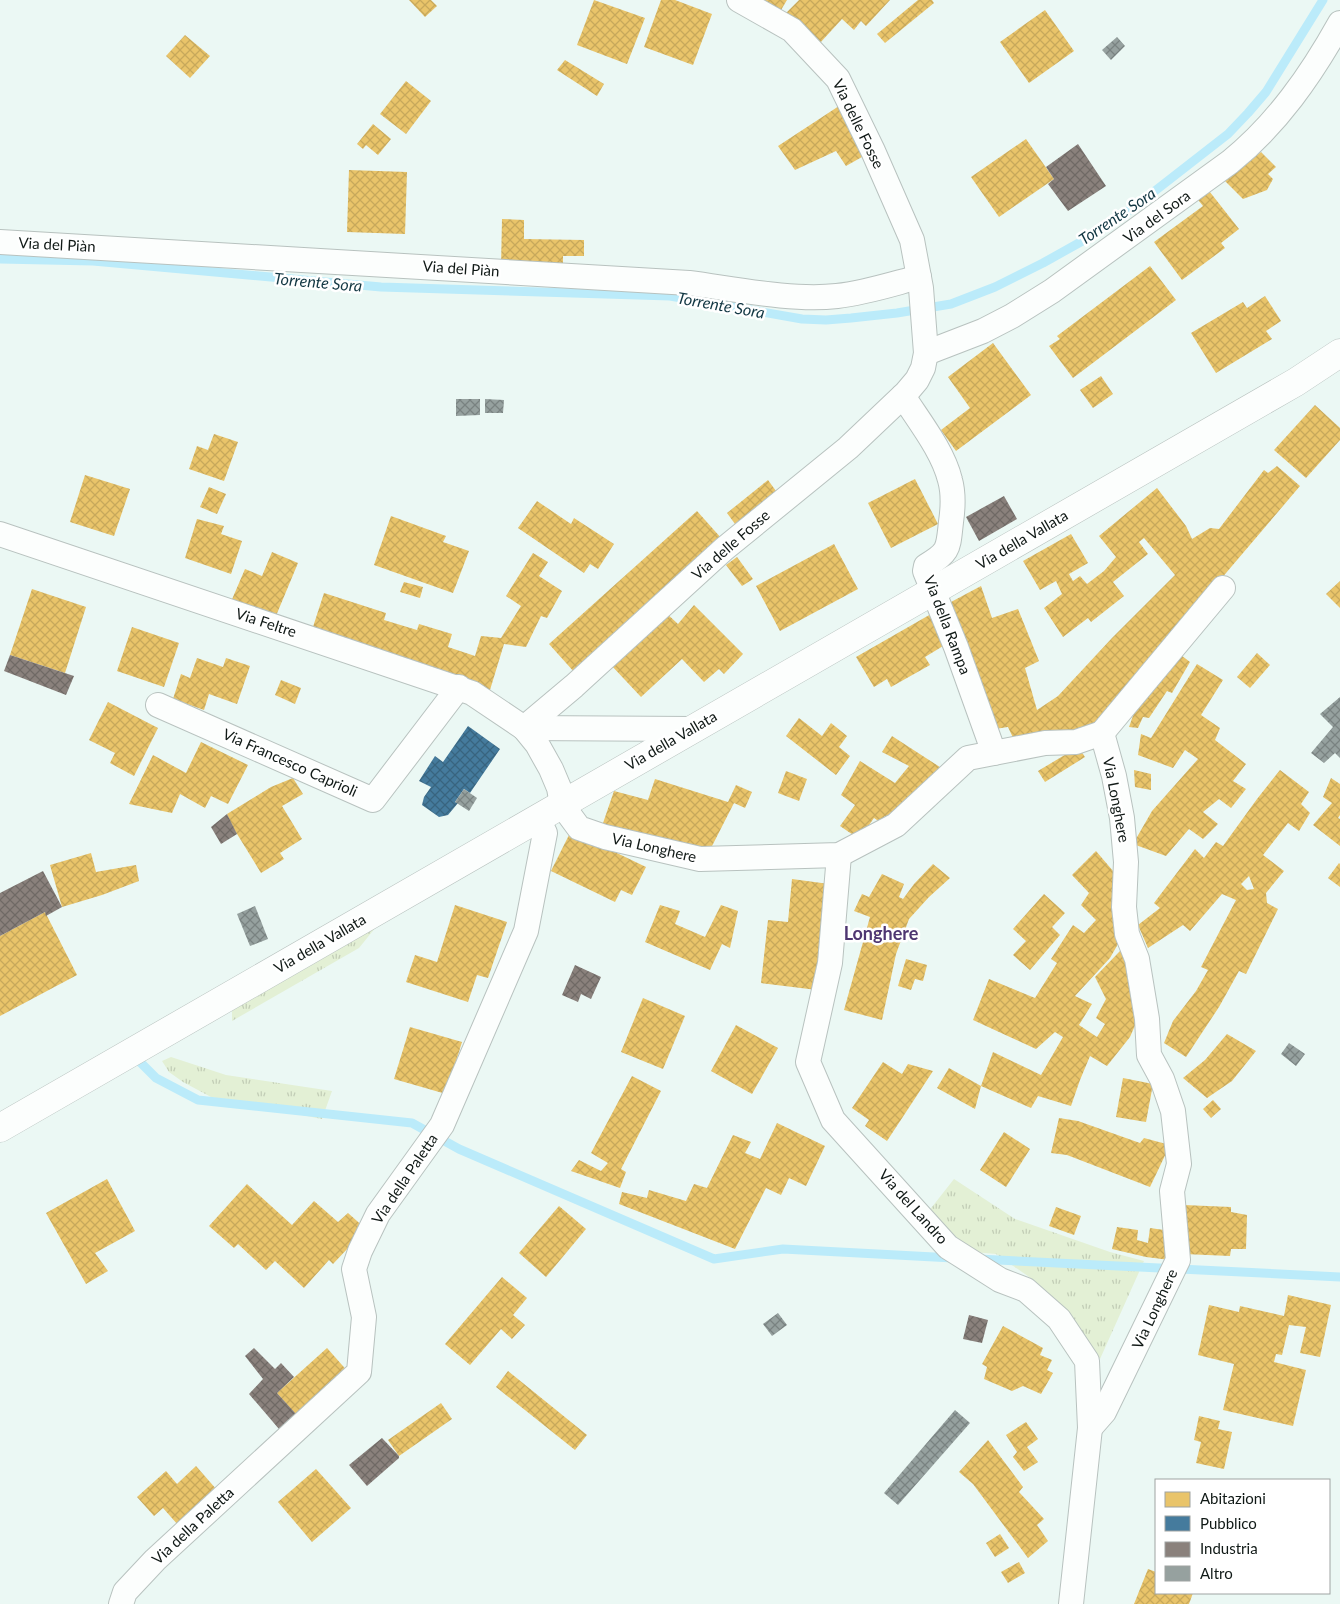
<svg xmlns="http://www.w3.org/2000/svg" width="1340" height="1604" font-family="Lato,sans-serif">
  <defs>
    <pattern id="grass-tufts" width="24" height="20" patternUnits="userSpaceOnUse" patternTransform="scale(1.25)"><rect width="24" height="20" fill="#e3f0d5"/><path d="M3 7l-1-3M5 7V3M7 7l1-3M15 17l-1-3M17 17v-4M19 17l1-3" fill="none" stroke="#c2cdb6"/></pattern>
    <pattern id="homes-cross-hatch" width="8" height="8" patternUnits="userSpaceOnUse" patternTransform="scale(1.25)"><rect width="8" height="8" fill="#e9c46a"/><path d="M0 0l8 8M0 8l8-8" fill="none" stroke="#c7a85b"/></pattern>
    <pattern id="public-cross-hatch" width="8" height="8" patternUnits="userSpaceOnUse" patternTransform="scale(1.25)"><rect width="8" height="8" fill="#457b9d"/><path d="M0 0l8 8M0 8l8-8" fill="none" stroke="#38647f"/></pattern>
    <pattern id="industry-cross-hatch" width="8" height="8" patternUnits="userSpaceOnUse" patternTransform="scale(1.25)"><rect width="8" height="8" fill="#8a817c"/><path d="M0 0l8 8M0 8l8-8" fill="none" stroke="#6f6965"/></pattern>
    <pattern id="building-cross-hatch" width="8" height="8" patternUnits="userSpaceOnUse" patternTransform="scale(1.25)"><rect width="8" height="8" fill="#96a19f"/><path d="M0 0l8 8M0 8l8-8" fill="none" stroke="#798281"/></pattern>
  </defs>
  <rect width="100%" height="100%" fill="#ebf8f4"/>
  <g fill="url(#grass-tufts)">
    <polygon points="376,927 359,948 232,1021 232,1010"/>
    <polygon points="171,1057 226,1075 332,1091 322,1119 211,1097 183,1082 169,1072 162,1061"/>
    <polygon points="954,1179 1015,1219 1110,1252 1144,1261 1100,1359 1035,1281 996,1254 973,1252 928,1212"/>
  </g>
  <g fill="url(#homes-cross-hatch)" fill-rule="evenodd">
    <polygon points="409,0 431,0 437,6 425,17"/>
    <polygon points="594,0 645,18 627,64 577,45"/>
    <polygon points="661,0 675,0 712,14 693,65 644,47"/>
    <polygon points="754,0 787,0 778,15"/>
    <polygon points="799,0 890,0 866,26 861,21 854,30 842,19 820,43 786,13"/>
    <polygon points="918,0 932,0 934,3 885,43 877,34"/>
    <polygon points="1045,10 1074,51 1029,83 1000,42"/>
    <polygon points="185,35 210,56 190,78 166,56"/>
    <polygon points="565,60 604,84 597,96 557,70"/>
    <polygon points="406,81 431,101 406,134 380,114"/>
    <polygon points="839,106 869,153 846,166 836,151 795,170 778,146"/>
    <polygon points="373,124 391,139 378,155 366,145 363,149 357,144"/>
    <polygon points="1026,139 1054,179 999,217 971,177"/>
    <polygon points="1261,152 1276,167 1268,174 1273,179 1267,190 1243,199 1225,181"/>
    <polygon points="349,170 407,172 405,234 347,232"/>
    <polygon points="1206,187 1239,229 1221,243 1225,248 1182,280 1154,242 1203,206 1195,196"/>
    <polygon points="502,219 524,220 524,239 584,240 584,256 563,256 563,268 501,267"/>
    <polygon points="1150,266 1176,300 1073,378 1049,346 1060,339 1057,336"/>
    <polygon points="1265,296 1281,321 1266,331 1272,339 1216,373 1191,333 1243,302 1247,308"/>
    <polygon points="993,343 1031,395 956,451 941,430 970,408 948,377"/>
    <polygon points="1101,376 1113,394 1093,408 1080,390"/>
    <polygon points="1315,405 1340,428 1340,440 1306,478 1274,450"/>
    <polygon points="214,434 238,442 224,481 189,469 197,446 208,450"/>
    <polygon points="1277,466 1300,486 1203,600 1151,668 1088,730 1015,742 1008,727 995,729 951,602 981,586 992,618 1018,609 1039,661 1025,668 1037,710 1058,696 1112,638 1175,575 1144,538 1139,542 1148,554 1113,582 1124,596 1091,622 1088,618 1063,637 1044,608 1062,594 1056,581 1040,590 1023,561 1071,534 1088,563 1069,574 1073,581 1080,576 1087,584 1104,571 1116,557 1099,536 1157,488 1186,526 1192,539 1210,528 1219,529 1264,470 1268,473"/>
    <polygon points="85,475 130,489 114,536 70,522"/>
    <polygon points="915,479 938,524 891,548 868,503"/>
    <polygon points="768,480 776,491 735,524 727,513"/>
    <polygon points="209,487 226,494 217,514 200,507"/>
    <polygon points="537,501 571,524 574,518 614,544 598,569 590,564 584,573 518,528"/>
    <polygon points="697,511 722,539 575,673 549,644"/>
    <polygon points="391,516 446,536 443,542 469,551 453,593 374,565"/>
    <polygon points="197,519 224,526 221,534 242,541 231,574 185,558"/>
    <polygon points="834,544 858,589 780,631 756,586"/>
    <polygon points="272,552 298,563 273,623 230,604 245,569 262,576"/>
    <polygon points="533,553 548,562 539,576 562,591 547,618 541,616 526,647 504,644 490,690 311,633 324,593 386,613 384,620 417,630 419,624 452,634 448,647 475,656 481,636 501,638 521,606 506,596"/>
    <polygon points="737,557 753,579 742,586 726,565"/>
    <polygon points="1340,581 1340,608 1326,594"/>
    <polygon points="404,582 423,587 420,598 400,592"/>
    <polygon points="32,589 86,607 65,673 10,655"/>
    <polygon points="694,605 743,654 724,674 719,669 704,682 682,659 641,697 610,664 663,610 678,624"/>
    <polygon points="931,614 948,643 925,657 930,665 891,687 887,679 874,687 856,657"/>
    <polygon points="132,627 179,643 164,687 117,671"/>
    <polygon points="1177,652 1190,662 1172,693 1167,691 1149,718 1143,717 1138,728 1129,727 1134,713"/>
    <polygon points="1257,653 1270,665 1250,688 1237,677"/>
    <polygon points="197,658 223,667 226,658 250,666 237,704 209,694 204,710 173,699 181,674 190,678"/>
    <polygon points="1197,664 1223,680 1201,715 1220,728 1215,740 1246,764 1233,781 1246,789 1231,808 1219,799 1203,812 1218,824 1203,839 1189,829 1166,856 1133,844 1152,811 1198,759 1185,750 1173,768 1138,755 1141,734 1151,738"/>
    <polygon points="281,680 301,688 295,704 275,695"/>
    <polygon points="108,702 158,728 134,776 110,763 115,753 89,740"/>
    <polygon points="799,718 822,736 831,723 847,736 839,747 850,756 836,775 786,736"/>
    <polygon points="892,736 946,771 894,823 885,816 880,822 874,818 859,839 840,826 855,805 841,795 860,761 895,783 909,766 882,752"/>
    <polygon points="201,742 248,765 228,804 211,796 205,808 180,794 172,813 129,804 153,755 186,773"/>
    <polygon points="1078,747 1085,757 1045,782 1038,771"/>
    <polygon points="1134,770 1151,774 1151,790 1135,787"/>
    <path d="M 1280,770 L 1309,792 L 1301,804 L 1310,813 L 1299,831 L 1288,823 L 1263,855 L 1284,871 L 1266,893 L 1267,903 L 1278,909 L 1246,974 L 1239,971 L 1219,1007 L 1186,1057 L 1164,1043 L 1173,1021 L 1196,991 L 1208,970 L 1201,967 L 1236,900 L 1222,894 L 1190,931 L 1183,925 L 1148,948 L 1138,925 L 1160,908 L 1154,903 L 1195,849 L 1204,858 L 1216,842 L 1223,846 L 1257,799 ZM 1249,876 L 1254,889 L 1247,890 L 1241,884 Z"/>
    <polygon points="786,771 807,779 799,801 778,793"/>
    <polygon points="293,778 303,794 282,806 302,839 280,853 284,859 261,873 234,829 227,814 271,787"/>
    <polygon points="1331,778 1340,784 1340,815 1338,818 1340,819 1340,846 1313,825 1332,803 1323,797"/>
    <polygon points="655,779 728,802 736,785 752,792 745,808 734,803 711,848 642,837 602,826 614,791 648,800"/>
    <polygon points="571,831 646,867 632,895 621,890 615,902 551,871"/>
    <polygon points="1096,851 1119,878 1122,937 1110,958 1075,996 1092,1004 1079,1025 1097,1037 1105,1024 1096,1018 1106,999 1095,977 1121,950 1139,1001 1140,1014 1130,1037 1107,1066 1090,1056 1080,1080 1071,1106 1038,1096 1031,1108 981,1086 993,1052 1041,1075 1063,1037 1055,1032 1036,1049 973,1020 989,979 1035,998 1057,963 1051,959 1073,925 1084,933 1096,920 1081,905 1089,893 1072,875"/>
    <polygon points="91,853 96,872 136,865 139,881 102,895 62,907 50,865"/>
    <polygon points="1339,863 1340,864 1340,887 1328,878"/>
    <polygon points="933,864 950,878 929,897 909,919 896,954 882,1020 844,1010 870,917 854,911 862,894 869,897 882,874 904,884 899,897 903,899 914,884"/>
    <polygon points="792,879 829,884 817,990 761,983 768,920 788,922"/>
    <polygon points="1044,894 1065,913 1052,927 1060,935 1030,970 1013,955 1026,941 1013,929"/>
    <polygon points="455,905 507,922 488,978 477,975 468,1002 406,982 415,955 437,962"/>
    <polygon points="660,905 680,911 675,924 705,937 721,905 738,911 730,948 722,944 710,970 645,942"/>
    <polygon points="45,912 77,975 0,1016 0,936"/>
    <polygon points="906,959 927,965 923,981 915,979 911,990 898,986"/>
    <polygon points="643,998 685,1016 663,1069 621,1052"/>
    <polygon points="736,1025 778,1048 752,1094 711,1071"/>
    <polygon points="410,1027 462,1042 446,1094 394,1079"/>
    <polygon points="1227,1034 1256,1051 1232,1081 1207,1098 1183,1078 1205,1060"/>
    <polygon points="883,1062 902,1074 908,1064 933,1071 887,1141 865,1126 869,1120 852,1108"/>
    <polygon points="949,1068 981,1086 975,1109 937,1088"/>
    <polygon points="632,1076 661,1091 621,1169 626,1172 620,1188 571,1171 579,1160 601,1171 608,1163 591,1153"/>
    <polygon points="1123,1078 1153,1084 1146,1122 1116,1117"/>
    <polygon points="1213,1100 1221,1109 1211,1118 1203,1109"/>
    <polygon points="1059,1118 1078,1121 1140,1143 1144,1138 1170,1145 1150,1187 1067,1155 1051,1153"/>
    <polygon points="777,1123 825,1146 806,1186 789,1178 781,1195 766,1188 735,1249 619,1204 622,1192 647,1198 649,1190 686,1201 694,1184 707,1188 733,1135 751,1142 745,1153 760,1159"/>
    <polygon points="1004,1132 1030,1149 1006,1187 980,1170"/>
    <polygon points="107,1179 135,1231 95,1253 108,1271 86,1284 46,1213"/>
    <polygon points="247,1184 292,1225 314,1201 338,1222 348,1213 366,1229 333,1264 329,1260 304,1288 275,1261 266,1270 238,1244 234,1248 209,1226"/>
    <polygon points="1184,1205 1231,1207 1231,1212 1247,1215 1246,1249 1231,1249 1230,1256 1184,1254"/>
    <polygon points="559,1206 586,1229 546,1277 519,1253"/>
    <polygon points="1056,1207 1081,1216 1074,1235 1049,1226"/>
    <polygon points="1117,1227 1138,1230 1137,1240 1148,1243 1150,1228 1171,1231 1170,1260 1146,1257 1112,1249"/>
    <polygon points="502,1277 527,1298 513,1315 525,1325 512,1339 501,1329 470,1365 445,1344"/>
    <polygon points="1288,1295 1331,1305 1320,1357 1300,1353 1306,1327 1289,1325 1282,1355 1276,1354 1274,1362 1306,1370 1293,1426 1223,1410 1234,1364 1198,1355 1209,1305 1239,1312 1240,1306 1284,1316"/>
    <polygon points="1003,1326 1043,1348 1040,1355 1052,1360 1047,1370 1053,1373 1041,1394 1023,1386 1012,1391 984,1379 987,1367 982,1364"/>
    <polygon points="327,1348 350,1374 300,1419 277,1393"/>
    <polygon points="508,1371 587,1435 575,1450 496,1387"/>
    <polygon points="441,1403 452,1419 399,1456 388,1440"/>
    <polygon points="1199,1416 1220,1421 1218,1429 1232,1432 1224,1469 1196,1463 1201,1442 1194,1440"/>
    <polygon points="1026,1422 1038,1439 1027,1447 1038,1462 1024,1471 1013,1457 1017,1452 1006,1435"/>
    <polygon points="988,1440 1023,1487 1019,1492 1044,1519 1037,1525 1048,1541 1028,1558 973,1484 959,1472"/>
    <polygon points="196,1466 217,1490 178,1525 163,1508 154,1516 137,1497 166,1471 177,1484"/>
    <polygon points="316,1469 351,1508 312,1542 278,1502"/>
    <polygon points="1000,1534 1009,1548 995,1557 986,1543"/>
    <polygon points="1019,1562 1025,1573 1008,1583 1001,1572"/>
    <polygon points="1148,1569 1156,1572 1156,1593 1193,1593 1189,1604 1134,1604"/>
  </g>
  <polygon fill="url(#public-cross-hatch)" points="468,726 500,749 470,793 464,789 455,802 458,803 448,815 439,817 422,805 424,797 431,787 419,781 435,756 443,762"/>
  <g fill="url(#industry-cross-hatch)">
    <polygon points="1078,144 1106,186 1068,211 1048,184 1054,179 1046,167"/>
    <polygon points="1004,496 1017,519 979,541 966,517"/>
    <polygon points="10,655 74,676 66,695 4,671"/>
    <polygon points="227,814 237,834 221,844 211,827"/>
    <polygon points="43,871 62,907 46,916 45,912 0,936 0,893"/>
    <polygon points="575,965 601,977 591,999 581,994 578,1002 562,995"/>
    <polygon points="969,1315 988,1320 982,1343 963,1339"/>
    <polygon points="254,1348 275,1369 281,1363 294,1377 277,1393 296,1414 279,1429 249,1394 263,1379 245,1356"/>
    <polygon points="382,1438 399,1456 399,1458 367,1486 349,1465"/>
  </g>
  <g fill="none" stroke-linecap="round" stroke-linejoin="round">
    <g stroke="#bbebfa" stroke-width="9">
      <polyline points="0,259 93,261 381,287 670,296 802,319 826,320 851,318 897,313 951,304 995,287 1043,263 1086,239 1133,208 1228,134 1248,113 1266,92 1323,0"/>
      <polyline points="141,1063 156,1078 198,1100 412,1123 459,1149 714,1259 783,1249 953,1258"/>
      <polyline points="978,1259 1340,1277"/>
    </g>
  </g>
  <g fill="url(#building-cross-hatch)">
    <polygon points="1117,37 1125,46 1111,60 1102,50"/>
    <polygon points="456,399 480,399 480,415 456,416"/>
    <polygon points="485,399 504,400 503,413 485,413"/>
    <polygon points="1340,697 1340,758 1335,753 1324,763 1311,753 1333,727 1320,714"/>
    <polygon points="464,789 477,798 469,811 455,802"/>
    <polygon points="255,906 268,939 250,946 237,914"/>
    <polygon points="1289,1043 1305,1054 1296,1066 1281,1054"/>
    <polygon points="778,1313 787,1325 772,1336 763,1324"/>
    <polygon points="955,1410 970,1423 898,1505 884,1493"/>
  </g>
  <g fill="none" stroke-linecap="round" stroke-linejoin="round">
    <g stroke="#b8c2bf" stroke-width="26">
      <g id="minor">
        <path d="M 0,242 L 689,283 C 735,289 792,301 837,296 C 865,293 892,284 919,277"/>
        <path d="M 926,353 L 983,331 L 1012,316 L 1052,291 L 1230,162 C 1277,124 1311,75 1340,23"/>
        <path d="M 903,396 C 919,421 943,451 950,480 C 954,494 953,508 951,522 C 948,548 950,552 926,566 L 925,571 L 956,647 L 994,753"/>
        <polyline points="0,534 472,693 524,728 537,744 551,769 559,788 562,805 579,828 605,837 700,859 839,855 896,825 968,758 1045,743 1076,742 1102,733 1114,776 1122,818 1126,862 1124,907 1127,934 1137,959 1147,1019 1149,1055 1162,1079 1173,1111 1179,1164 1172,1191 1178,1260 1104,1412 1090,1428"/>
        <polyline points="158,705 373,800 459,687"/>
        <polyline points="524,728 574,686 724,549 848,448 906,393 917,380 923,368 926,353 921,288 912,240 873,151 838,79 792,30 739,0"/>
        <polyline points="524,728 692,729"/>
        <polyline points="1102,733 1223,588"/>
        <polyline points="839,855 830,963 808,1062 833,1120 948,1247 1000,1280 1026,1290 1059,1319 1087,1361 1090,1428 1071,1604"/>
        <polyline points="121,1604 125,1592 155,1560 359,1372 364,1317 354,1269 360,1251 378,1214 442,1125 526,931 545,833 538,819"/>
      </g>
    </g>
    <g stroke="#b8c2bf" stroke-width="29">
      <polyline id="secondary" points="0,1128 1296,382 1340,353"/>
    </g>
    <use href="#minor" stroke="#fcfefd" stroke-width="24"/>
    <use href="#secondary" stroke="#fcfefd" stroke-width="28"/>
  </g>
  <g text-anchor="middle" stroke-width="5" stroke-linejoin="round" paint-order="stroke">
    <g font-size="15" fill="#101916" stroke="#fff">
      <text transform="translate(858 124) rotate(64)" y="5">Via delle Fosse</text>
      <text transform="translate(1157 217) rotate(-36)" y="5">Via del Sora</text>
      <text transform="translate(57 245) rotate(3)" y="5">Via del Piàn</text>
      <text transform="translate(461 269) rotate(4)" y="5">Via del Piàn</text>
      <text transform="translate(1022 540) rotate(-30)" y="5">Via della Vallata</text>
      <text transform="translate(731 545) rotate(-41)" y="5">Via delle Fosse</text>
      <text transform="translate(266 623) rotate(18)" y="5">Via Feltre</text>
      <text transform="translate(947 625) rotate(69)" y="5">Via della Rampa</text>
      <text transform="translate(671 741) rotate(-30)" y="5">Via della Vallata</text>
      <text transform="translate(290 763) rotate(24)" y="5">Via Francesco Caprioli</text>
      <text transform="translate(1116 800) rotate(79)" y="5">Via Longhere</text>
      <text transform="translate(654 848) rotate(13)" y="5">Via Longhere</text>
      <text transform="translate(320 944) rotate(-30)" y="5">Via della Vallata</text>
      <text transform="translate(405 1179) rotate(-56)" y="5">Via della Paletta</text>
      <text transform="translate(913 1207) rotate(48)" y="5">Via del Landro</text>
      <text transform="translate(1155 1309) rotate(-65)" y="5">Via Longhere</text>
      <text transform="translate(193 1526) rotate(-43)" y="5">Via della Paletta</text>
    </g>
    <g font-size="16" font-style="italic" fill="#123743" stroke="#fff">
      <text transform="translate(1117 216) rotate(-34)" y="6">Torrente Sora</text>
      <text transform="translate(318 282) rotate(5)" y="6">Torrente Sora</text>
      <text transform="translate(721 305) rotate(10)" y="6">Torrente Sora</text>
    </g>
    <g font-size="18" font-weight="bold" fill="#4e3671" stroke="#fff">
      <text x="881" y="940">Longhere</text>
    </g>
  </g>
  <rect x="1155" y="1479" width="175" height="115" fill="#ffffff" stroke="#9fa3a2"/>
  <rect x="1165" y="1492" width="25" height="15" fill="#e9c46a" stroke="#9fa3a2"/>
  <text x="1200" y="1504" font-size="15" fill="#101916">Abitazioni</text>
  <rect x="1165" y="1516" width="25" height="15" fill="#457b9d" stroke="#9fa3a2"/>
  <text x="1200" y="1529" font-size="15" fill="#101916">Pubblico</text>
  <rect x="1165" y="1542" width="25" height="15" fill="#8a817c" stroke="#9fa3a2"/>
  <text x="1200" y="1554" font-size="15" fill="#101916">Industria</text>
  <rect x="1165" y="1566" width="25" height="15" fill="#96a19f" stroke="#9fa3a2"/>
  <text x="1200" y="1579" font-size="15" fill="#101916">Altro</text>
</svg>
